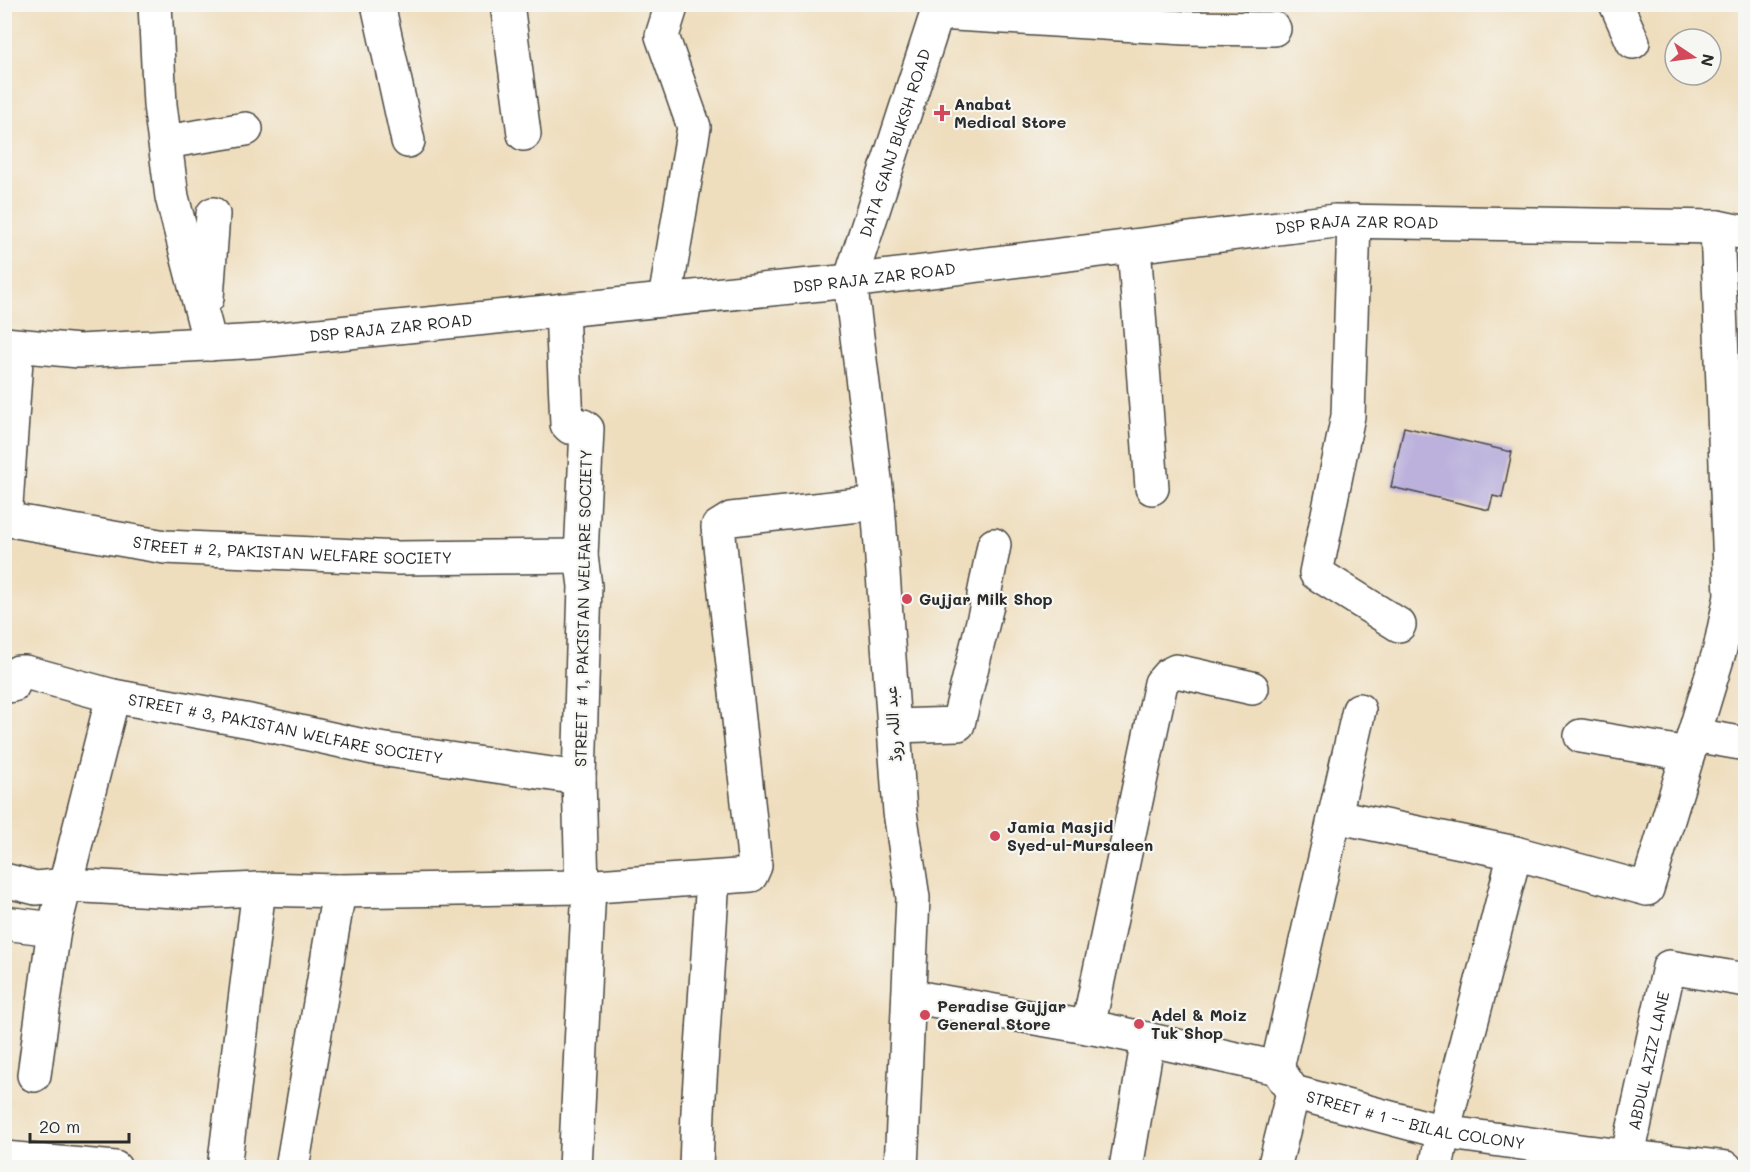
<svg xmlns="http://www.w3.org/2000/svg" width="1750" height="1172" font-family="Mali,'Playpen Sans Arabic',sans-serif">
  <rect width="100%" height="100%" fill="#f6f6f2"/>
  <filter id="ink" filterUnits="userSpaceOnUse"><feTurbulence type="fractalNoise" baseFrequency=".0167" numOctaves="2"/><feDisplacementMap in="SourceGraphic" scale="12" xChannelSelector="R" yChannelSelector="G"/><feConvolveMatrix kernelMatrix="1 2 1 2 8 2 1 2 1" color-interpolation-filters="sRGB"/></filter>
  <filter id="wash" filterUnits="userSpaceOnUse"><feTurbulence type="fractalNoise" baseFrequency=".008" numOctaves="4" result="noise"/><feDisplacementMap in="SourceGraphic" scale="24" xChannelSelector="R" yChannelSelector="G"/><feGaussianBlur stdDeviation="1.35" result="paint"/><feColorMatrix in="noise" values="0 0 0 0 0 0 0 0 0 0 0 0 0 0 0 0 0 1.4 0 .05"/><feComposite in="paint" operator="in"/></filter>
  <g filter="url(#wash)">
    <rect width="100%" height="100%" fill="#efdebe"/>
    <g id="blocks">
      <polygon fill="#bbb1dc" points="1404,427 1512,452 1502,498 1493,496 1489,510 1391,487"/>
    </g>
  </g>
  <g filter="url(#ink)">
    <use href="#blocks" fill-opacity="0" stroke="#484641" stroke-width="1.5"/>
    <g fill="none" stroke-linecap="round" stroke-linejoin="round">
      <g stroke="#484641" stroke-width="36">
        <g id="minor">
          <polyline points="155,4 160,105 172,197 210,344"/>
          <polyline points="378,4 408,141"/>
          <polyline points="507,4 524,134"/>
          <polyline points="1616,4 1633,42"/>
          <polyline points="938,13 1185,28 1274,29"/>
          <polyline points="165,142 246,129"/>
          <polyline points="1354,221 1348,416 1316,573 1399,625"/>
          <polyline points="1134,246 1152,488"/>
          <polyline points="207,298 213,214"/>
          <polyline points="665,300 694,127 662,36 672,4"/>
          <polyline points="562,310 567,424 570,427 583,426 587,429 581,556 585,586 579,778 582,887"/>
          <path id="s1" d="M 4,344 L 79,351 L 260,341 L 850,281 L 1335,221 L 1717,227 L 1746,233"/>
          <path id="s2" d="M 4,519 L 165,547 L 398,558 L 581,556"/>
          <polyline points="5,519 17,346"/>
          <path id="s3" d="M 4,687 L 13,685 L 18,672 L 25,672 L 113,696 L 250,721 L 373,748 L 579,778"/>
          <polyline points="894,726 958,724 988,601 984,595 994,545"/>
          <polyline points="1694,735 1746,744"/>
          <polyline points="1581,736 1688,754"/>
          <polyline points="1335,816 1515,853 1647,889 1720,649 1731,596 1717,227"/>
          <polyline points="4,880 36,888 66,885 194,892 259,889 339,891 582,887 751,875 755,866 718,527 731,519 878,503"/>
          <polyline points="4,923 54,929 113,696"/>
          <path id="s4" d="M 909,996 L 1110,1031 L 1277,1068 L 1293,1092 L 1443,1132 L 1587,1152 L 1726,1168"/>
          <polyline points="1088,1027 1161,683 1168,675 1176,671 1252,688"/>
          <polyline points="1277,1068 1359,710"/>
          <polyline points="34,1075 54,929"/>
          <polyline points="4,1158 115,1168"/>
          <polyline points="224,1168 259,889"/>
          <polyline points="292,1168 339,891"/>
          <polyline points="575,1168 589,887"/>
          <polyline points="696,1168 698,1111 713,878"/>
          <path id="s5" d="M 901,1168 L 913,898 L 900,812 L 878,503 L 850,281 L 940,4"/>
          <polyline points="1126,1168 1148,1039"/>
          <polyline points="1274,1168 1293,1092"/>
          <polyline points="1436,1168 1443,1132 1515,853"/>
          <path id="s6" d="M 1625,1168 L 1669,967 L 1746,980"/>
        </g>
      </g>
      <use href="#minor" stroke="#fff" stroke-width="33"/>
    </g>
  </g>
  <g fill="#d1495b" stroke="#f6f6f2" stroke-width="2">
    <path d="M939 104h6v6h6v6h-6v6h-6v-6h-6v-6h6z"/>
    <circle cx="907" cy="599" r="6"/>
    <circle cx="995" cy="836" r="6"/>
    <circle cx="925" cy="1015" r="6"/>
    <circle cx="1139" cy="1024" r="6"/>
  </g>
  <g text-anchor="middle" stroke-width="4.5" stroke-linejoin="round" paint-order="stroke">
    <g font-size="16" font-weight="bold" fill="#2b2b2b" stroke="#f6f6f2" text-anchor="start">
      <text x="954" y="110">Anabat<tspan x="954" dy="18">Medical Store</tspan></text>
      <text x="919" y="605">Gujjar Milk Shop</text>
      <text x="1007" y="833">Jamia Masjid<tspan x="1007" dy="18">Syed-ul-Mursaleen</tspan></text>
      <text x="937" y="1012">Peradise Gujjar<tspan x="937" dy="18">General Store</tspan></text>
      <text x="1151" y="1021">Adel &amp; Moiz<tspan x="1151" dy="18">Tuk Shop</tspan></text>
    </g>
    <g font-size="16" fill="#2b2b2b" stroke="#f6f6f2">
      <text dy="6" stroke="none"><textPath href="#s5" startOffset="1036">DATA GANJ BUKSH ROAD</textPath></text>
      <text dy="6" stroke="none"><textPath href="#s1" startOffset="1360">DSP RAJA ZAR ROAD</textPath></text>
      <text dy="6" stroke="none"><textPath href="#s1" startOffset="874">DSP RAJA ZAR ROAD</textPath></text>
      <text dy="6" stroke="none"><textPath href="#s1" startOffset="388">DSP RAJA ZAR ROAD</textPath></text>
      <text dy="6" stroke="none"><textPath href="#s2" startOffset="291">STREET # 2, PAKISTAN WELFARE SOCIETY</textPath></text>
      <text transform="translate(583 608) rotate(-89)" y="6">STREET # 1, PAKISTAN WELFARE SOCIETY</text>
      <text transform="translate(893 724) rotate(-94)" y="6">عبد اللہ روڈ</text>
      <text dy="6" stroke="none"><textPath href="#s3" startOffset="297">STREET # 3, PAKISTAN WELFARE SOCIETY</textPath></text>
      <text dy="6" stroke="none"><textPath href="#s6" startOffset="110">ABDUL AZIZ LANE</textPath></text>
      <text dy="6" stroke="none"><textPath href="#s4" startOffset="530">STREET # 1 -- BILAL COLONY</textPath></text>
    </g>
  </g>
  <rect width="1750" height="1172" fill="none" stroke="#f6f6f2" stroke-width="24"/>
  <g transform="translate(1693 57) rotate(103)"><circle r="28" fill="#f6f6f2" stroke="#a5a5a2" stroke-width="1.5"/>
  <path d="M0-4.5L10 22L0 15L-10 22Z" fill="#d1495b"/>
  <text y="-9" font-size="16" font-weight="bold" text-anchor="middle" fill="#2b2b2b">N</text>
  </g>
  <path d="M30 1133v9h99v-9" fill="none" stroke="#2b2b2b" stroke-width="3"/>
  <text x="39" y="1133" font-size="18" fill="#2b2b2b" stroke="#f6f6f2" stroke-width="4.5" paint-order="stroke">20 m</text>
</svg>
